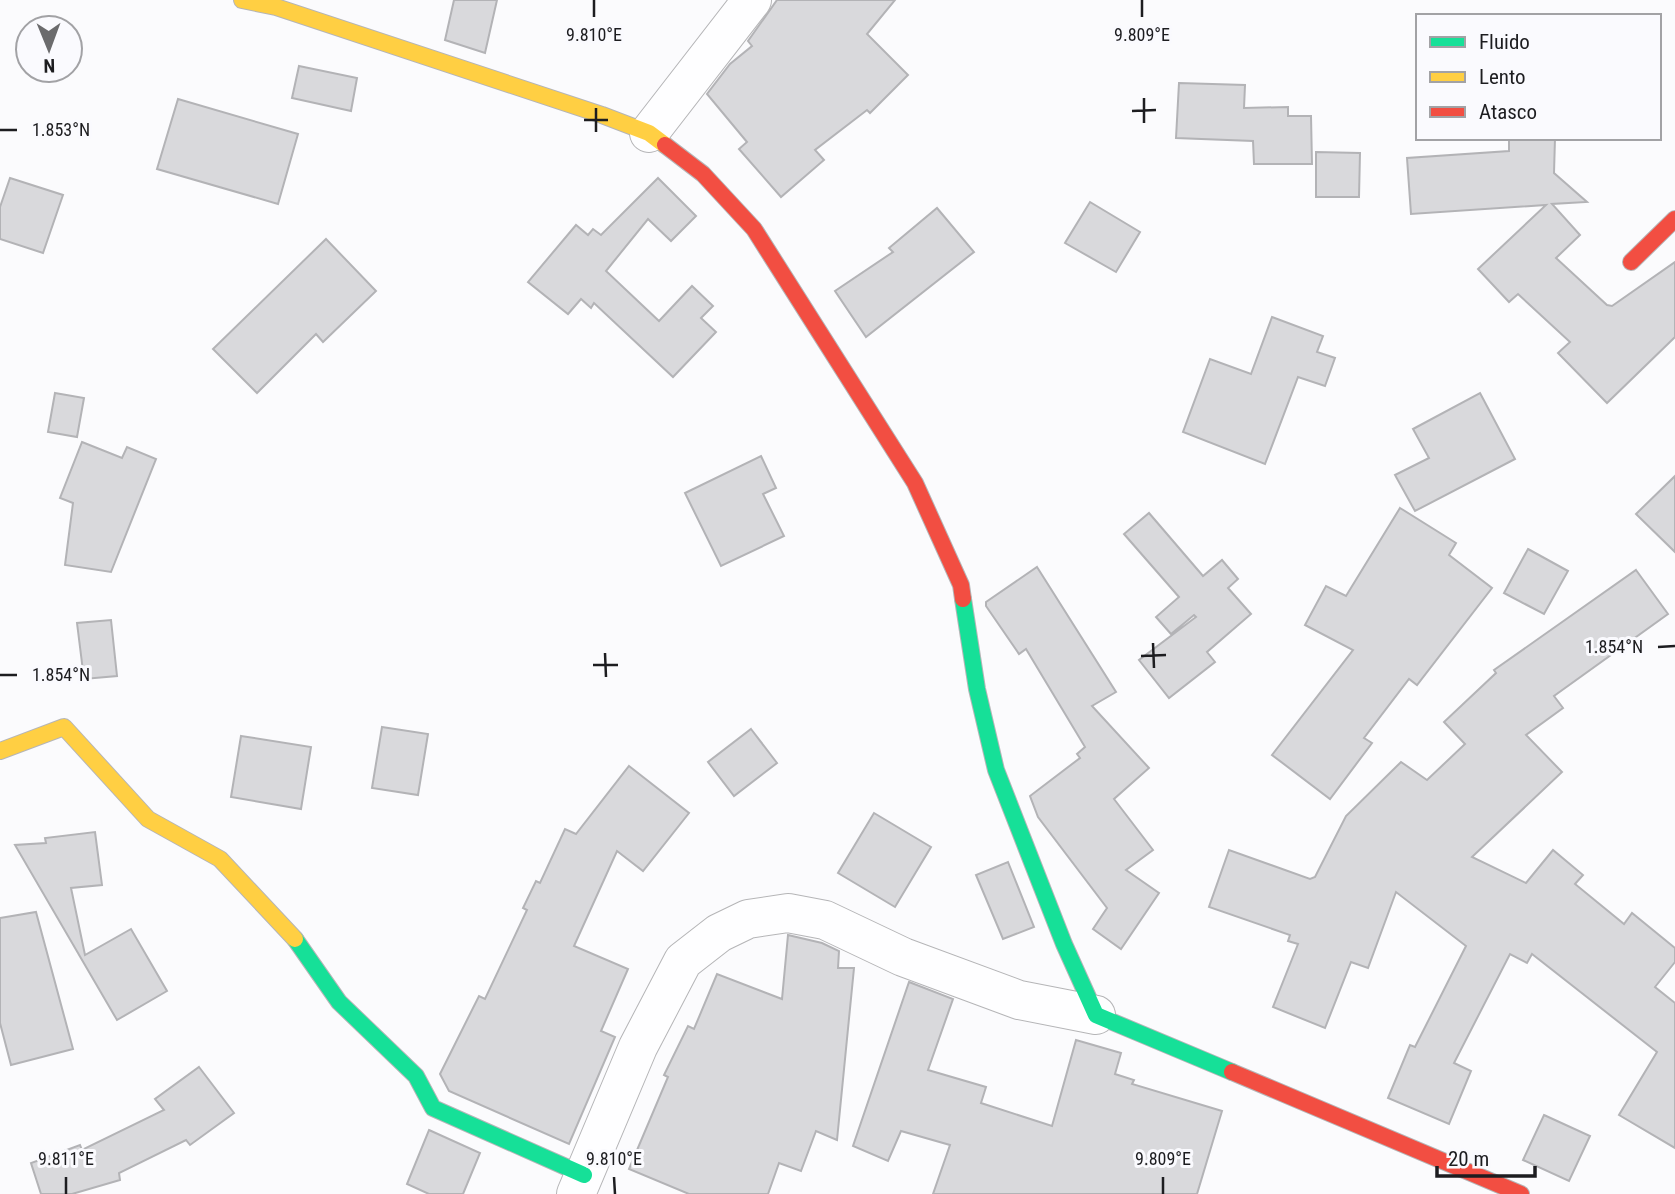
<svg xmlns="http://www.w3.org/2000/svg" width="1675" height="1194" font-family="'Roboto Condensed',sans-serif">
  <rect width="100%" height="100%" fill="#fbfbfd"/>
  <g fill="#d9d9dc" stroke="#b3b3b6" stroke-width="2">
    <polygon points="454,0 497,0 485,53 445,40"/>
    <polygon points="777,0 895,0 867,34 908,75 870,113 867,110 815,150 824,160 781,197 739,149 747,142 707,94 730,64 752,46 748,41"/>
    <polygon points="299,66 357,78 351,111 292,98"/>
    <polygon points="1179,83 1245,85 1244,108 1288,107 1288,116 1311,116 1312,164 1254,164 1253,141 1176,138"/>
    <polygon points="178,99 298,134 278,204 157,169"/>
    <polygon points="1509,138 1555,138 1554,173 1587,202 1552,204 1580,235 1556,258 1607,305 1612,306 1675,262 1675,337 1607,403 1558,353 1570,342 1518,294 1509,302 1478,269 1546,205 1411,214 1407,158 1509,151"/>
    <polygon points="1316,152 1360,153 1359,197 1316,197"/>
    <polygon points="10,178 63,195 43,253 0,239 0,207"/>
    <polygon points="658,178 696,216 671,241 648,219 606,271 659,321 692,286 713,306 701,318 716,332 673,377 594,303 591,308 581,299 568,314 528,282 576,225 588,235 593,229 601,235"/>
    <polygon points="1090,202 1140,232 1116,272 1065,243"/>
    <polygon points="937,208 974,252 866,337 835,291 893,252 889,248"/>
    <polygon points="326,239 376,291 323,342 316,334 257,393 213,349"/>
    <polygon points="1272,317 1323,336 1317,352 1335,358 1325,386 1298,377 1265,464 1183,432 1210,359 1251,374"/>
    <polygon points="55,393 84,398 77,437 48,432"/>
    <polygon points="1480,393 1515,459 1415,511 1395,475 1429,458 1413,429"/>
    <polygon points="82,442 122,458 127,447 156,459 111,572 65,565 73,503 60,498"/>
    <polygon points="761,456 776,488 763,494 784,536 721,566 685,493"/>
    <polygon points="1675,476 1675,552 1636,514"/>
    <polygon points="1400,508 1456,543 1449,555 1492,588 1417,685 1409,679 1364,738 1372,743 1330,799 1272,755 1353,650 1305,625 1326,586 1346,596"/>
    <polygon points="1149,513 1203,576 1222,560 1238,579 1228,588 1251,614 1207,652 1215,662 1169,698 1139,660 1196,617 1194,615 1171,634 1156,617 1179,597 1124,534"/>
    <polygon points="1528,549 1568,571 1544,614 1504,593"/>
    <polygon points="1037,567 1116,692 1092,706 1149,768 1114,799 1153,850 1126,870 1159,893 1121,949 1093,929 1107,908 1038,817 1030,796 1080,758 1077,754 1085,747 1026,649 1019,654 986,606 986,602"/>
    <polygon points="1636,570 1668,614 1554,696 1563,708 1526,735 1562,772 1472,857 1526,883 1553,850 1583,875 1575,884 1624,924 1632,913 1675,948 1675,962 1655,987 1675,1003 1675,1148 1619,1115 1657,1052 1532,954 1527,963 1510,954 1454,1063 1471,1071 1449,1124 1388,1098 1410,1045 1415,1047 1466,946 1396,892 1368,968 1351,962 1325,1028 1273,1007 1298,944 1288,941 1290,935 1209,907 1229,850 1310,879 1315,877 1346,816 1401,762 1427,780 1465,744 1444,722 1496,673 1494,670"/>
    <polygon points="111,620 117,676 84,679 77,623"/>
    <polygon points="382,727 428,734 418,795 372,788"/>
    <polygon points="751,729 777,763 734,796 708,762"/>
    <polygon points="241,736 311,747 301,809 231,797"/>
    <polygon points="629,766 689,813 643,871 617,851 574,946 628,969 601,1031 615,1037 569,1144 449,1091 440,1074 479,996 485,999 527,910 523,908 536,881 540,883 565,829 576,834"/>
    <polygon points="874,813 931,847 895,907 838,873"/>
    <polygon points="95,832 102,885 71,888 85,955 131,929 167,991 117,1020 15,845 46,843 45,838"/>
    <polygon points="1008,862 1034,927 1003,939 976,875"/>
    <polygon points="36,912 73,1049 11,1065 0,1023 0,918"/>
    <polygon points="788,935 822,943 839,951 838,968 854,968 837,1140 816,1131 801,1171 779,1163 768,1194 689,1194 629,1169 668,1077 664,1075 688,1026 694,1029 717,974 782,999"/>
    <polygon points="909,982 953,999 928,1070 986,1087 981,1103 1052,1126 1076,1040 1121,1053 1115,1074 1134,1080 1132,1084 1222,1111 1197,1194 933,1194 950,1145 901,1131 888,1161 853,1146"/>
    <polygon points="199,1067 234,1113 190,1145 186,1140 119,1173 120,1180 72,1194 41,1194 31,1163 80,1145 82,1150 164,1110 155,1099"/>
    <polygon points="1544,1115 1590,1136 1569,1181 1523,1160"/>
    <polygon points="429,1130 480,1153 463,1194 429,1194 407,1184"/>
  </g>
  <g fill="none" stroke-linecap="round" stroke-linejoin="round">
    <g stroke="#b5b5b7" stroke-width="40">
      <g id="street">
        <polyline points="649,133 752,0"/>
        <polyline points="576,1194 638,1047 683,961 719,933 748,919 788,913 825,920 903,957 1019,1000 1096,1015"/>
      </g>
    </g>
    <g stroke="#b5b5b7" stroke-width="18">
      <g id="fast">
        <polyline points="963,599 977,689 996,770 1064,944 1096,1015 1232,1072"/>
        <polyline points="295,939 339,1002 416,1076 433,1108 584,1175"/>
      </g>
    </g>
    <g stroke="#b5b5b7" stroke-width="18">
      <g id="slow">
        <polyline points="242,0 276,7 602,115 649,133 665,145"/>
        <polyline points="0,751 64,727 148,819 220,859 295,939"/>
      </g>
    </g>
    <g stroke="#b5b5b7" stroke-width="18">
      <g id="jam">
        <polyline points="665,145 703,174 754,229 915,483 961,585 963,599"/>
        <polyline points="1631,262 1675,219"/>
        <polyline points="1232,1072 1521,1194"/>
      </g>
    </g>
    <use href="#street" stroke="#fefeff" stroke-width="38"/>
    <use href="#fast" stroke="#16e098" stroke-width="16"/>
    <use href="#slow" stroke="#ffcf43" stroke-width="16"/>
    <use href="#jam" stroke="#f24e42" stroke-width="16"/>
  </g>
  <path fill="none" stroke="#1d1d20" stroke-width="2.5" d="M 594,0 L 594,17M 1142,0 L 1142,17M 1144,98 L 1144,123M 596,108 L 596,132M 1132,111 L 1156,110M 584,120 L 608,120M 0,130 L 17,130M 1153,643 L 1154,668M 1658,647 L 1675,646M 605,653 L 606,677M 1141,656 L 1166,655M 593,665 L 618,665M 0,675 L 17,675M 66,1177 L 66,1194M 614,1177 L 615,1194M 1163,1177 L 1163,1194"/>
  <g font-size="18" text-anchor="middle" fill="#1d1d20" stroke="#fafafe" stroke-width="6" stroke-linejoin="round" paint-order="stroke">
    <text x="594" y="41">9.810°E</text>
    <text x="1142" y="41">9.809°E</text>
    <text x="61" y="136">1.853°N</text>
    <text x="1614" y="653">1.854°N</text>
    <text x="61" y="681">1.854°N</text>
    <text x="66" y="1165">9.811°E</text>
    <text x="614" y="1165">9.810°E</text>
    <text x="1163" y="1165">9.809°E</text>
  </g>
  <rect x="1416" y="14" width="245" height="126" fill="#fafafe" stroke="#a2a2a5" stroke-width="2"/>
  <rect x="1430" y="37" width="35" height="10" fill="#16e098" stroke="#a2a2a5" stroke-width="2"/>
  <text x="1479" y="49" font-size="21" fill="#1d1d20">Fluido</text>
  <rect x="1430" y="72" width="35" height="10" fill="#ffcf43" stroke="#a2a2a5" stroke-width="2"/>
  <text x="1479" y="84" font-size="21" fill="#1d1d20">Lento</text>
  <rect x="1430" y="107" width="35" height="10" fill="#f24e42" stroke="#a2a2a5" stroke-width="2"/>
  <text x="1479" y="119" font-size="21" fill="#1d1d20">Atasco</text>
  <g transform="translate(49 49) rotate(179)"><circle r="33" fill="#fafafe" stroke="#a2a2a5" stroke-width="2"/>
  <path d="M0-5L12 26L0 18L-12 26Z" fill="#6b6b6d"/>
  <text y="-10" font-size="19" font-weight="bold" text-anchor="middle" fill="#1d1d20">N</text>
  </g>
  <path d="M1437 1166v10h98v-10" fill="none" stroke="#1d1d20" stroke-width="3.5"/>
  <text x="1448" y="1166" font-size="21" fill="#1d1d20" stroke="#fafafe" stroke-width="5" paint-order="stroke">20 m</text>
</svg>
